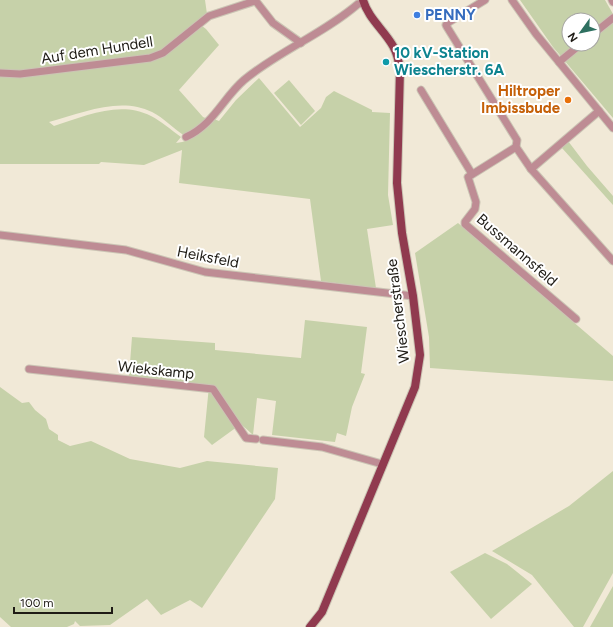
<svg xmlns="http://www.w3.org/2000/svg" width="613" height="627" font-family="Figtree,sans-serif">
  <rect width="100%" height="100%" fill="#f1e9d7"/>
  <g fill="#c6d1a9" fill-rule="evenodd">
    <path d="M 0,0 L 205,0 L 207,14 L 197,22 L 206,29 L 219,45 L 179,90 L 203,117 L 208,119 L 185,136 C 174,129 164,118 152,112 C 120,96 82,113 49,122 L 54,126 C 85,116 120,100 151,116 C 161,121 171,130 181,137 L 176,143 C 194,141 202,131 214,119 L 219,121 L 236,100 L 259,78 L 300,127 L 321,108 L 326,97 L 334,91 L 372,110 L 372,112 L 390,113 L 388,195 L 393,225 L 367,229 L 376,288 L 321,281 L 310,199 L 179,183 L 182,150 L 144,165 L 101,162 L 99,164 L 0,164 Z"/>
    <path d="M 520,0 L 605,0 L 613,14 L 613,118 L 553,47 ZM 569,20 L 593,20 L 593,44 L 569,44 Z"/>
    <polygon points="289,80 315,111 301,125 274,93"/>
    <polygon points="568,141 587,166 613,196 613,205 562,148"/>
    <polygon points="458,223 613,356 613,381 430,368 429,337 415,253"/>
    <polygon points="305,320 367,327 361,373 365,374 352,407 346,436 337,433 335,442 272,435 276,401 257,398 253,435 241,424 212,445 204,437 209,386 129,376 132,337 215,343 215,350 301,358"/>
    <polygon points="0,387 22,403 29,402 35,410 46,419 49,429 58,435 58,440 70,446 91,441 130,459 180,468 207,461 278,468 275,499 202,608 190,600 161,615 147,599 110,625 80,626 75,621 74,624 67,627 11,627 0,617"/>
    <polygon points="613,471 613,573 583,627 574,627 532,575 492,551 569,506"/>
    <polygon points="485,553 507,564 532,584 491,619 450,572"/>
    <polygon points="613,586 613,627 590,627"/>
  </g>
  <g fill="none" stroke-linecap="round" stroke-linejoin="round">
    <g stroke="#cbc4b4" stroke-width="9">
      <g id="minor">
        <polyline points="255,0 273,23 301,43"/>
        <polyline points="485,0 449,22 446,25 447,27 517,140 516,147 531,169 613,261"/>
        <polyline points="512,0 536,34 613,128"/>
        <polyline points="612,0 613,2"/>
        <polyline points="593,34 613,18"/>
        <polyline points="559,62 581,44"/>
        <polyline points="0,73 20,74 150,58 163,53 209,16 255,1"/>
        <polyline points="421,90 472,174"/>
        <path d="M 186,137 C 214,124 223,98 244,80 C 279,51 323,34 358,4 L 364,3"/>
        <polyline points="516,147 468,177 476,202 475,209 465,222 465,224 576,319"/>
        <polyline points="531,169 599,111"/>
        <polyline points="0,235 126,250 205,272 413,296"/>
        <polyline points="29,369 213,389 246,438 256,439"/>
        <polyline points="263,440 322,447 382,464"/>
      </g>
    </g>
    <g stroke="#cbc4b4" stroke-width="10">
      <path id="major" d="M 310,627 L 322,612 L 415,387 L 420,355 L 413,296 L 402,233 L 397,183 L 400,70 C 399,62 397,53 393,46 C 384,30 368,18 363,0"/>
    </g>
    <use href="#minor" stroke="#be8c94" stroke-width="7"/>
    <use href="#major" stroke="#903a4f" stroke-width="8"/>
  </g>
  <circle fill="#3f7fe0" stroke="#fff" stroke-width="1.5" cx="417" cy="15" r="4"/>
  <circle fill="#0f9aa8" stroke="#fff" stroke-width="1.5" cx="386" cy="62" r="4"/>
  <circle fill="#e8710a" stroke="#fff" stroke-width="1.5" cx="568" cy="100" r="4"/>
  <g text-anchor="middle" stroke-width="4" stroke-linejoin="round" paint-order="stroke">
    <g font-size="15" font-weight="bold" fill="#366cbe" stroke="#fff" text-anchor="start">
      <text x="425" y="20">PENNY</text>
    </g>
    <g font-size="15" fill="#1e1b15" stroke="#fff">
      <text transform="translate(97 50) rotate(-9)" y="5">Auf dem Hundell</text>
      <text transform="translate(517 250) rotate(41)" y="5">Bussmannsfeld</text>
      <text transform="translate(208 257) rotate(11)" y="5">Heiksfeld</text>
      <text transform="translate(398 311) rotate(-97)" y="5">Wiescherstraße</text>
      <text transform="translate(156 370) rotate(6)" y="5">Wiekskamp</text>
    </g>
    <g font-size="15" font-weight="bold" fill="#0d838f" stroke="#fff" text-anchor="start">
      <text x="394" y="58">10 kV-Station<tspan x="394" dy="17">Wiescherstr. 6A</tspan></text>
    </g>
    <g font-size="15" font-weight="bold" fill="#c56008" stroke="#fff" text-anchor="end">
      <text x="560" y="96">Hiltroper<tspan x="560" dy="17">Imbissbude</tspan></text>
    </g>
  </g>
  <g transform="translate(581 32) rotate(237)"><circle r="19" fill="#ffffff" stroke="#a5a4a1"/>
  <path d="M0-3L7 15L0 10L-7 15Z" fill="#2e7060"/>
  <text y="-6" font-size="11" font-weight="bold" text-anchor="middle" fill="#1e1b15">N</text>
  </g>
  <path d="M14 607v6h98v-6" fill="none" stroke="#1e1b15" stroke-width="2"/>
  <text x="20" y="607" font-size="12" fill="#1e1b15" stroke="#ffffff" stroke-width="3" paint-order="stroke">100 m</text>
</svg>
